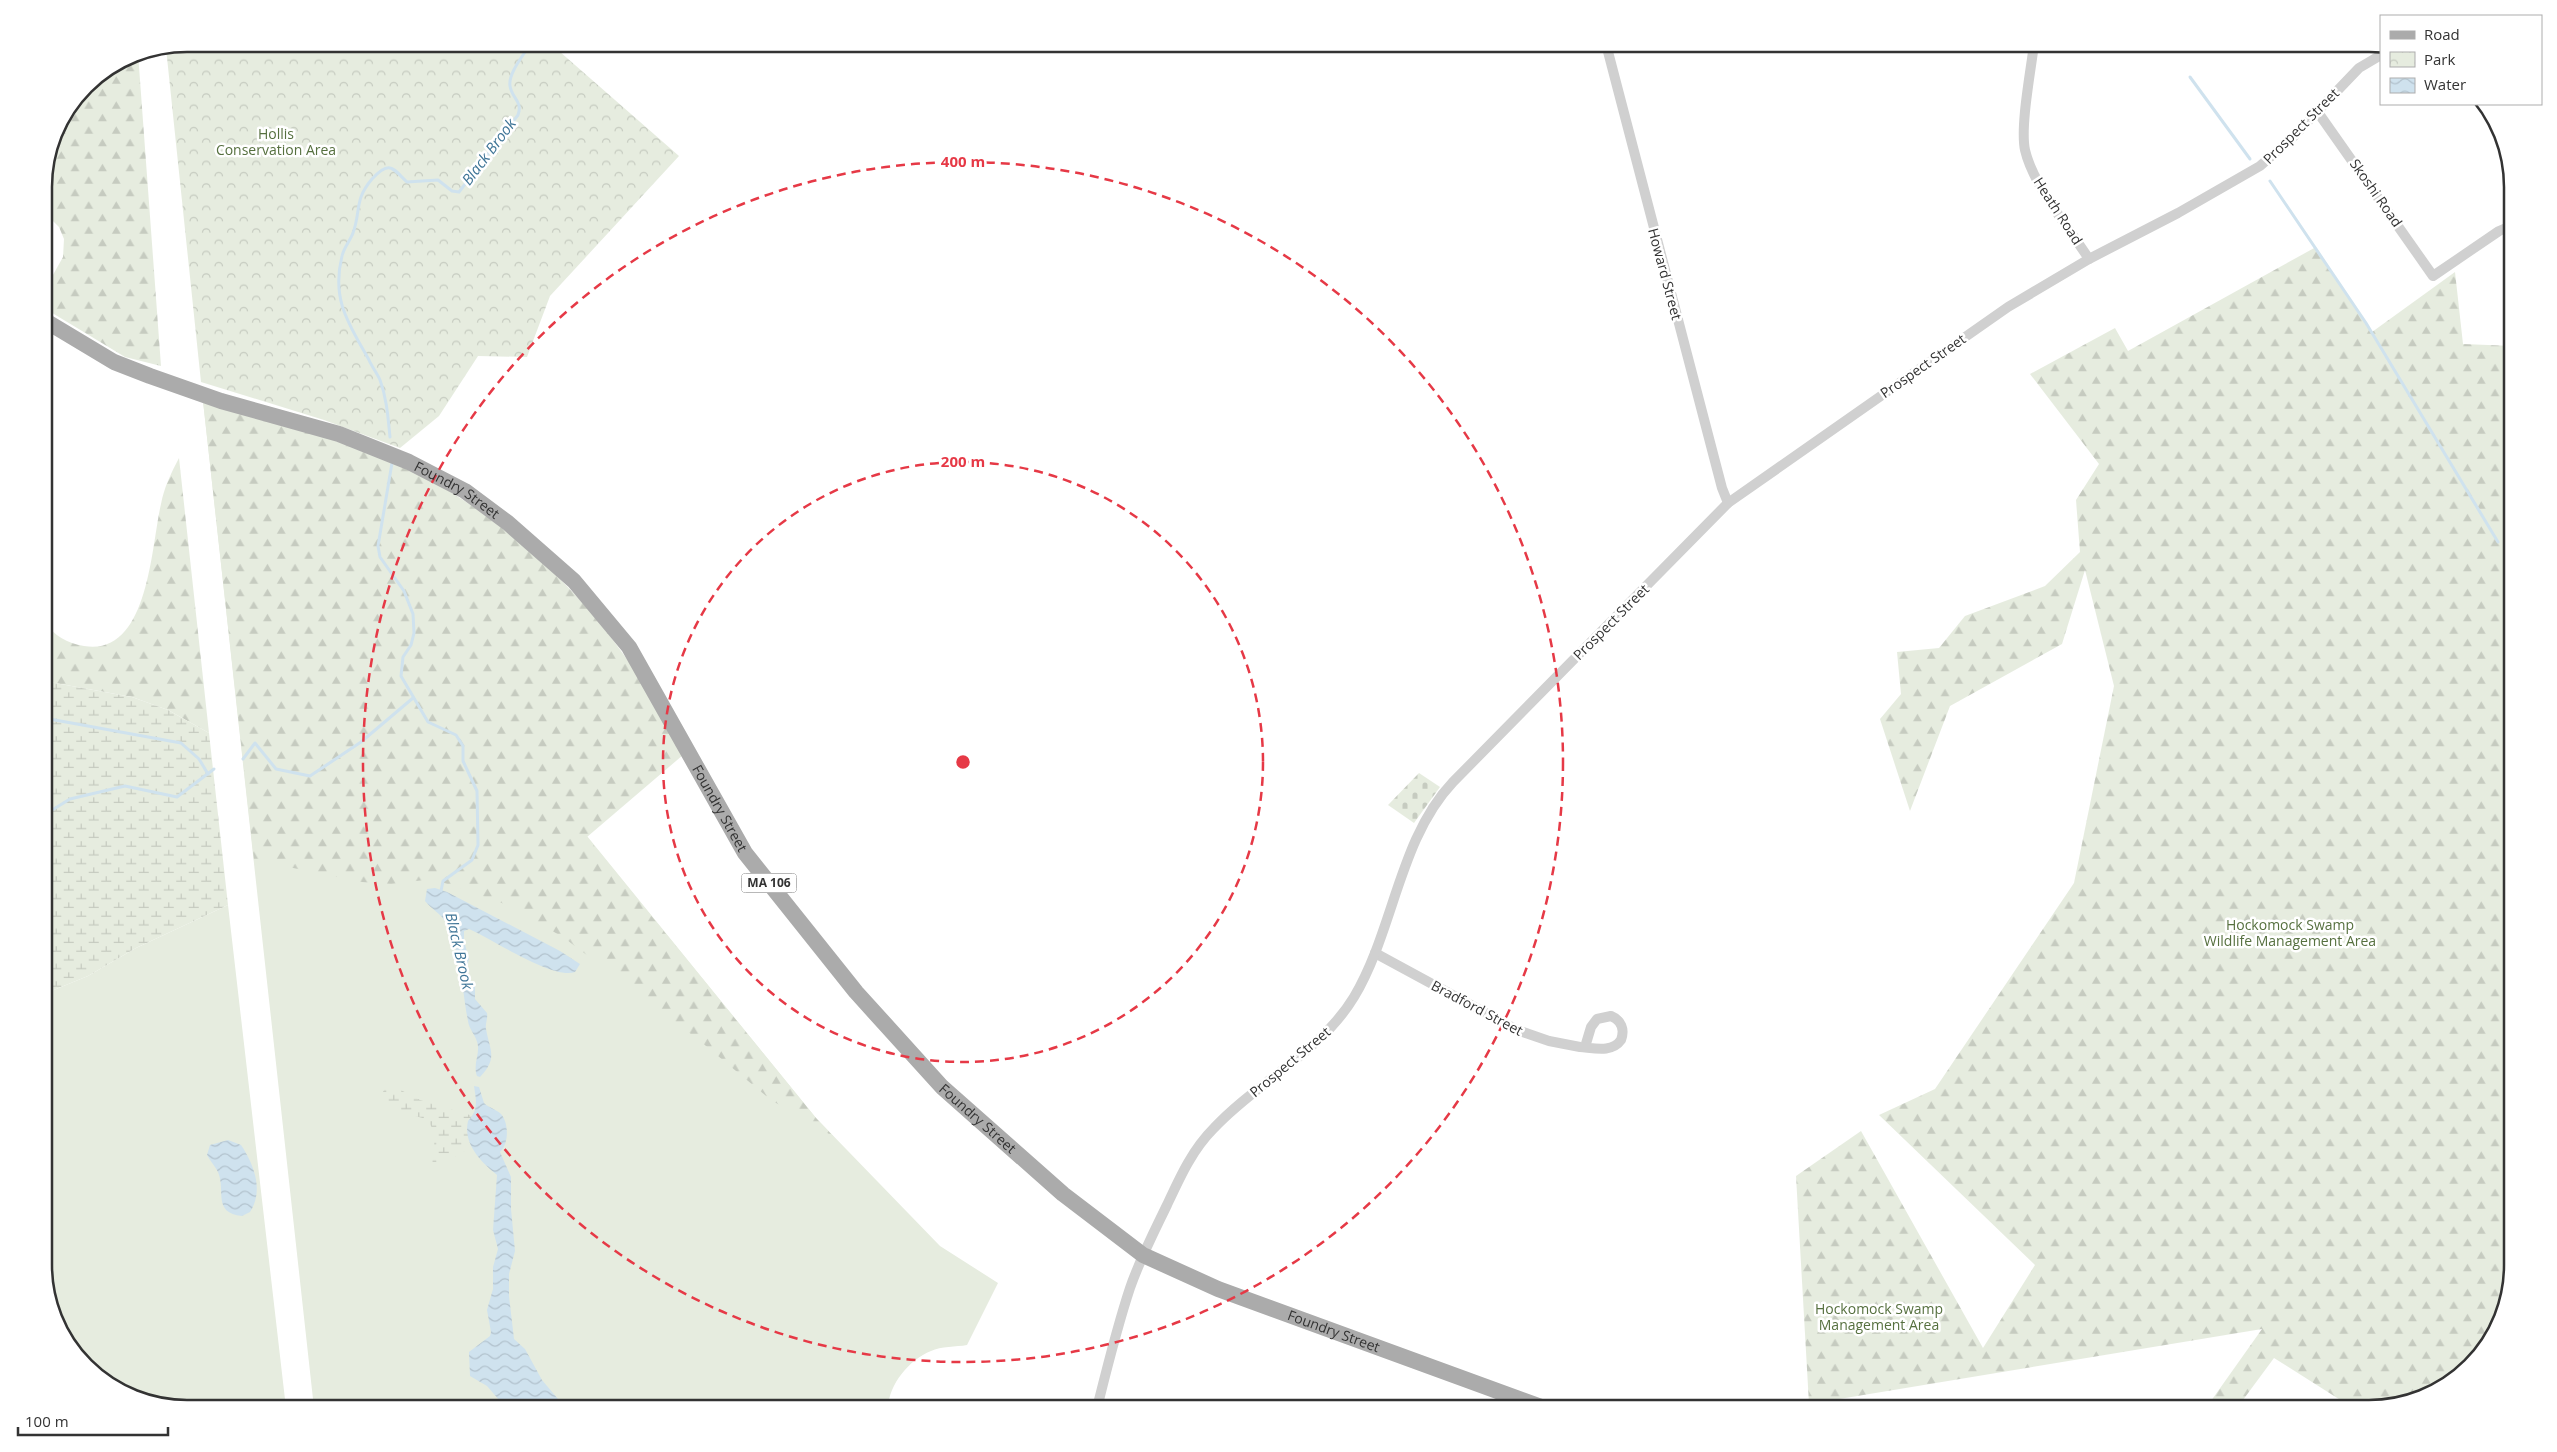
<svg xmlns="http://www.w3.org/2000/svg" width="2557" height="1452" font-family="'Open Sans',sans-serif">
  <defs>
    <pattern id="forest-firs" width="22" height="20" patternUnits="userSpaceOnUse" patternTransform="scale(1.25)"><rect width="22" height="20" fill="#e6ecdf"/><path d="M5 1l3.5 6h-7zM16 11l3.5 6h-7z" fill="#c6cbc0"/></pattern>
    <pattern id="wetland-marsh" width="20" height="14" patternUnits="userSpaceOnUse" patternTransform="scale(1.25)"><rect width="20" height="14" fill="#e6ecdf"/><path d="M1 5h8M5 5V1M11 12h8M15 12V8" fill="none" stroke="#c6cbc0"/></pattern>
    <pattern id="cemetery-stones" width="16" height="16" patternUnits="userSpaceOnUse" patternTransform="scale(1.25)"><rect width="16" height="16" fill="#e6ecdf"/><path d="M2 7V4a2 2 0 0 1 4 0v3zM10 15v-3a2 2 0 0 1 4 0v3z" fill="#c6cbc0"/></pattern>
    <pattern id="park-crowns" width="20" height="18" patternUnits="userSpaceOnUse" patternTransform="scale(1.25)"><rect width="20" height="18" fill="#e6ecdf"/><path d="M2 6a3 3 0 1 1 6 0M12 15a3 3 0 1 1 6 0" fill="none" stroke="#c6cbc0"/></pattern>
    <pattern id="water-waves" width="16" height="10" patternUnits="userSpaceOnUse" patternTransform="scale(1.25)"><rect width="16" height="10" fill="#cfe2ee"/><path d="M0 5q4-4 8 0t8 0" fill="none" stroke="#b2c2cd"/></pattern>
  </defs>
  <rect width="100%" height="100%" fill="#fff"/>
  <g fill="#e6ecdf">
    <path d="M 203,401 L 587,836 L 816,1118 L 940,1246 L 998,1283 L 967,1345 C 956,1347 941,1346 931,1351 C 909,1360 889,1384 888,1408 L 314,1408 Z"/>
    <polygon points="228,905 286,1408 187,1408 116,1389 68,1344 44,1274 44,994 88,976 136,948"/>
  </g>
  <g fill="url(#forest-firs)">
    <polygon points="138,53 161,366 125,357 44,308 44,291 63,257 64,239 59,227 44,212 44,178 55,132 86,86 133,55"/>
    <polygon points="2316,247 2372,332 2455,272 2463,344 2513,346 2513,1265 2494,1336 2442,1389 2370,1408 2353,1408 2274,1358 2237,1408 2206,1408 2262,1329 1809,1404 1796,1176 1861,1131 1983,1348 2035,1265 1879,1115 1935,1089 2074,883 2114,686 2085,570 2062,644 1950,706 1910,811 1880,719 1901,694 1897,652 1939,648 1965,616 2045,586 2080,552 2076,500 2099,464 2030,374 2115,328 2128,351"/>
    <polygon points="44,369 51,374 44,420"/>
    <path d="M 203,401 C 264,419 325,435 383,458 C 473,493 566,573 621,651 C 645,683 663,720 683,755 L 587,837 L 816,1118 L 834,1137 L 771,1100 L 700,1041 L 563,937 L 502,903 L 433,879 L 391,884 L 362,882 L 254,860 Z"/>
    <path d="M 179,458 L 209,733 L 168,710 L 132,697 L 44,681 L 44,621 C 54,636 67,643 84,646 C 149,657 151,546 161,504 C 164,488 171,473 179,458 Z"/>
  </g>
  <g fill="url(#wetland-marsh)">
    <polygon points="44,681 132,697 168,710 209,733 228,905 136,948 88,976 44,994"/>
    <path d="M 386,1087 L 395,1087 L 420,1100 L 473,1116 L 468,1121 L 468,1149 L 449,1160 L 433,1167 C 431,1155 437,1143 433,1131 C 428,1115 419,1118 406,1114 C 397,1112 385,1102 381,1095 Z"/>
  </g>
  <polygon fill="url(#cemetery-stones)" points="1419,773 1440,787 1414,823 1388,805"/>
  <polygon fill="url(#park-crowns)" points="187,44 551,44 679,156 550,296 527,357 478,356 439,416 400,448 324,420 201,382 166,48"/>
  <g fill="url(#water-waves)">
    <path d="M 435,888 L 447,892 L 560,951 L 580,964 L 575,972 C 553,980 492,939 469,929 L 464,931 L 464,941 L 469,959 L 466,969 L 468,978 L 475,985 L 475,999 L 487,1013 C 488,1019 485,1024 486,1029 C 490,1051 498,1058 480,1077 L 477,1076 C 473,1065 479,1056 478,1046 C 477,1036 469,1030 468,1021 C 462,990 461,951 446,923 C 442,914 431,909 425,901 L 427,889 Z"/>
    <path d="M 474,1086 L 479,1087 L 484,1103 C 489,1108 496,1109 501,1114 C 509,1123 509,1144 500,1152 L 511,1177 L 511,1209 L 515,1251 L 509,1274 L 509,1296 L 514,1339 L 525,1349 L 542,1380 L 558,1399 L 555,1408 L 506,1408 L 487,1386 L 470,1376 L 469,1352 L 490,1336 L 491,1332 L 487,1310 L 493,1289 L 493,1267 L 498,1249 L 493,1230 L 497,1175 C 480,1161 463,1144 468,1121 C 479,1109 476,1100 474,1086 Z"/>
    <path d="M 228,1140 L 241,1145 C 254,1164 264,1191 250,1212 L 242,1216 C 212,1213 226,1190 218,1172 C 215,1166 210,1161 207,1155 L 210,1145 Z"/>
  </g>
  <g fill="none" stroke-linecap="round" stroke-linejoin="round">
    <g stroke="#cfe2ee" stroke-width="3">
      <polyline points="2190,77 2250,159"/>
      <polyline points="2270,181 2366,323 2498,542"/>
      <path d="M 390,437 C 388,418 387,399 380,380 C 377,373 372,367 369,360 C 349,324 331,300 342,256 C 344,247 350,241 353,233 C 361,211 354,200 372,179 C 390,159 393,169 407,182 L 438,180 L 452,191 L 459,192 L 518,115 C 523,101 512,99 510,86 C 508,73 524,55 530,44"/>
      <polyline points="392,463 378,546 380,557 404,591 413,614 414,633 411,645 403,657 401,676 428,722 456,735 463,746 463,761 477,791 478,845 472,860 443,881 441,891"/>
      <polyline points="44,718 181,743 199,759 208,774"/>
      <polyline points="243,759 255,743 276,769 310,776 361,742 413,698"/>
      <polyline points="44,815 70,799 125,786 177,797 214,769"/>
    </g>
    <g stroke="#d0d0d0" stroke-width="10">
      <polyline points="1606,44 1722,488 1728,503"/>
      <path d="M 2034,44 C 2031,70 2020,126 2025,150 C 2033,185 2069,228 2089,259"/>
      <polyline points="2317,111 2433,276 2499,231 2513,225"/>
      <path d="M 1375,953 L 1517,1030 L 1549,1041 L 1580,1047 C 1594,1048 1612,1053 1621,1040 C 1625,1029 1621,1020 1611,1016 L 1597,1019 L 1591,1027 L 1585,1047"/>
      <path d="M 1097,1408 C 1107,1368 1117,1327 1130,1288 C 1140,1259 1154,1232 1167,1205 C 1180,1177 1192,1150 1214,1128 C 1258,1081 1320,1053 1354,997 C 1394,930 1399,839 1453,782 L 1728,503 L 2008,307 L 2089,259 L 2178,213 L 2260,166 L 2293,137 L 2359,68 L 2381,55"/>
    </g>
    <path stroke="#ababab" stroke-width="16" id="s1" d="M 44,320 L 114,362 L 150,376 L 221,401 L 339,434 L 409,462 L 465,491 L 508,523 L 574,581 L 629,647 L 745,853 L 856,992 L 942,1087 L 1063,1194 L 1143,1255 L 1218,1289 L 1544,1408"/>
  </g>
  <g fill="none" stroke="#e63946" stroke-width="2.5" stroke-dasharray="9 6">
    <circle cx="963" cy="762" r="300"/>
    <circle cx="963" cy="762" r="600"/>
  </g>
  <g text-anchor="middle" stroke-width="5" stroke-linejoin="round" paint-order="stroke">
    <rect fill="#fff" stroke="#707070" stroke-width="1" x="741.5" y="873.5" width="55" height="19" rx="4"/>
    <g font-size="12" font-weight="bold" fill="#333">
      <text x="769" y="887">MA 106</text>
    </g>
    <g font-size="14" fill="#333" stroke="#fff">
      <text transform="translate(2301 126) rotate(-45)" y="5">Prospect Street</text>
      <text transform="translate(2376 193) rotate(55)" y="5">Skoshi Road</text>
      <text transform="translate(2058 211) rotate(57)" y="5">Heath Road</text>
      <text transform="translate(1665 274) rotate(75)" y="5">Howard Street</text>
      <text transform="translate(1923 366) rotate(-35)" y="5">Prospect Street</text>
      <text dy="5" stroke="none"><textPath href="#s1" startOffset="449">Foundry Street</textPath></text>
      <text transform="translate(1611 622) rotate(-45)" y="5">Prospect Street</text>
      <text dy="5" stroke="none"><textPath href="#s1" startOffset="869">Foundry Street</textPath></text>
      <text transform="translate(1477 1008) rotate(28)" y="5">Bradford Street</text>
      <text transform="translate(1290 1062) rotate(-40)" y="5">Prospect Street</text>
      <text dy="5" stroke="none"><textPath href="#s1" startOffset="1274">Foundry Street</textPath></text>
      <text dy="5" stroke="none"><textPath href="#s1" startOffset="1694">Foundry Street</textPath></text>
    </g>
    <g font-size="14" fill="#56703f" stroke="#fff">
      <text x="276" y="139">Hollis<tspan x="276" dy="16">Conservation Area</tspan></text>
      <text x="2290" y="930">Hockomock Swamp<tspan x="2290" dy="16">Wildlife Management Area</tspan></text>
      <text x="1879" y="1314">Hockomock Swamp<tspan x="1879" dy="16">Management Area</tspan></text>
    </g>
    <g font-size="15" font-style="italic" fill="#3f7597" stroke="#fff">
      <text transform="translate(489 152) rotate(-53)" y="5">Black Brook</text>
      <text transform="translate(459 951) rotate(77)" y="5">Black Brook</text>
    </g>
  </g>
  <path d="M0 0H2557V1452H0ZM187 52H2369A135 135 0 0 1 2504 187V1265A135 135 0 0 1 2369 1400H187A135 135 0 0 1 52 1265V187A135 135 0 0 1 187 52Z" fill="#fff" fill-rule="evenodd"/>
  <path fill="none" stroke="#333" stroke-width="2.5" d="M187 52H2369A135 135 0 0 1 2504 187V1265A135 135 0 0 1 2369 1400H187A135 135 0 0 1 52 1265V187A135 135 0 0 1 187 52Z"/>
  <circle cx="963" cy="762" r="8" fill="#e63946" stroke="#fff" stroke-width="2.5"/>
  <g font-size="15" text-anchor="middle" font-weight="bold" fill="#e63946" stroke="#fff" stroke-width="5" stroke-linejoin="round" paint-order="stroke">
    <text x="963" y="167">400 m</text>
    <text x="963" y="467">200 m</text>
  </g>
  <rect x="2380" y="15" width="162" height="90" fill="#ffffff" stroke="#adadad"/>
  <rect x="2390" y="31" width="25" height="8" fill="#ababab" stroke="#adadad"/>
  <text x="2424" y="40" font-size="15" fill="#333333">Road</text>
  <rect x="2390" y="52" width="25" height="15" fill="url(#park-crowns)" stroke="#adadad"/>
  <text x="2424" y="65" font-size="15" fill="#333333">Park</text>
  <rect x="2390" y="78" width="25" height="15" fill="url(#water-waves)" stroke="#adadad"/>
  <text x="2424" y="90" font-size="15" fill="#333333">Water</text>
  <path d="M18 1427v8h150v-8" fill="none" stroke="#333333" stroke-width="2.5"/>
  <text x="25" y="1427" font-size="15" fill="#333333" stroke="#ffffff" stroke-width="4" paint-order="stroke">100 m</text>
</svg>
